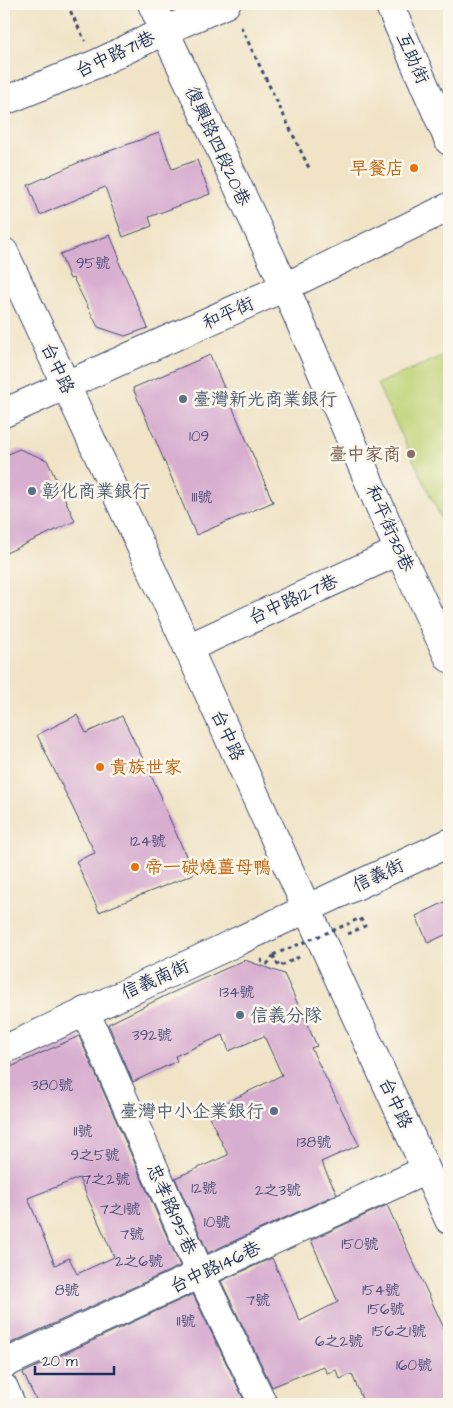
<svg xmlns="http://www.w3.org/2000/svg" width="453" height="1408" font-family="'Architects Daughter','LXGW WenKai TC',sans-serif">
  <rect width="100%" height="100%" fill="#fbf7ec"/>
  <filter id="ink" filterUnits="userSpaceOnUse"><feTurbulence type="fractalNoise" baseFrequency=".02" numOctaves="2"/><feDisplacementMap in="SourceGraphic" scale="10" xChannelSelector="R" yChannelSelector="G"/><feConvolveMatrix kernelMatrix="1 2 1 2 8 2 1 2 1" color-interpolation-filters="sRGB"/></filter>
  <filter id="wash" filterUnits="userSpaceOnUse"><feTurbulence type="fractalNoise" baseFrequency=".0096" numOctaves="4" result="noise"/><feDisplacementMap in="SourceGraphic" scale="20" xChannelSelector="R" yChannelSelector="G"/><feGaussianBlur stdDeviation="1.12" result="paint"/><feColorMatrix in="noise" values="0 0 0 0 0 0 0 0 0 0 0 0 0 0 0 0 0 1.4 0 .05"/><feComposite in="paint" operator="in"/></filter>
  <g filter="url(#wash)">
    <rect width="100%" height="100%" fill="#f0e3c6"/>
    <polygon fill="#bfd377" stroke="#6d816a" points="449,353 449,535 377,384"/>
    <g id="blocks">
      <g fill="#d8aed0" fill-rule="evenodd">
        <polygon points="159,133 172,169 197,160 210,194 149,217 152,226 123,237 105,187 40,215 28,185 82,161"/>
        <polygon points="110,235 120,259 118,260 148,328 125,336 98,327 73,278 70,279 60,254"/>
        <polygon points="210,355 273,502 196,535 133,388"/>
        <polygon points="19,449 47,460 75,521 4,554 4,456"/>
        <polygon points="77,715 86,733 122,716 162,798 161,799 194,874 99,912 76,861 95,853 37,735"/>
        <polygon points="449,900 449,933 428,943 416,916"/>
        <polygon points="245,960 284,974 317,1046 311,1048 359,1145 321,1162 337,1194 208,1253 175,1178 228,1155 207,1112 282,1075 264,1036 229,1051 223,1035 175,1056 177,1061 133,1082 108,1024 167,995"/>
        <path d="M 79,1036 L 180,1266 L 9,1344 L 4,1332 L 4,1070 ZM 79,1178 L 114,1257 L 77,1274 L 69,1258 L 55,1265 L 28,1198 Z"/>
        <polygon points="387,1205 449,1339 449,1404 364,1404 352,1374 340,1379 336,1370 327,1373 323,1366 272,1387 221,1281 272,1258 300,1321 338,1302 311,1240"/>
        <polygon points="193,1294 246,1404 38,1404 23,1373"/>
      </g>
    </g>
  </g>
  <g filter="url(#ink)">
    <use href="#blocks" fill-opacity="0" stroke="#3b4a6e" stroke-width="1"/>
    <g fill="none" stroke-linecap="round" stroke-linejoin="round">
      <g stroke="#3b4a6e" stroke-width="30">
        <g id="minor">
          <polyline points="152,4 285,287 399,551 449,658"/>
          <polyline points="389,4 449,141"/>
          <polyline points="4,101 96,64 164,31 226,4"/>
          <polyline points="4,252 188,648 449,1220"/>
          <polyline points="4,413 285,287 449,207"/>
          <polyline points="188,648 399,551"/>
          <polyline points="85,1011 200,1273 263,1404"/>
          <path d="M 4,1050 C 79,1014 156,980 232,944 C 304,910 376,876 449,843"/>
          <polyline points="4,1364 426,1170"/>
          <polyline points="4,1388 11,1404"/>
        </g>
      </g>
      <g stroke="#3b4a6e" stroke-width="3" stroke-dasharray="4 4" stroke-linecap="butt">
        <polyline points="67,4 85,41"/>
        <polyline points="241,27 309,168"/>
        <polyline points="348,934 365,926 360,918 348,924"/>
        <polyline points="273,955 279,967 299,957"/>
        <polyline points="261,959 262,962 267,964 271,960 273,956"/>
      </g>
      <use href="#minor" stroke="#fff" stroke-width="28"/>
      <polyline stroke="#3b4a6e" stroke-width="3" stroke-dasharray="4 4" stroke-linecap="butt" points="273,955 348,924"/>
    </g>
  </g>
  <g fill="#e8710a" stroke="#fbf7ec" stroke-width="2">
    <circle cx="414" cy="168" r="5"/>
    <circle cx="100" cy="767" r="5"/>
    <circle cx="135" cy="867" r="5"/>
  </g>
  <g fill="#5c6f8a" stroke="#fbf7ec" stroke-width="2">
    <circle cx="183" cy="399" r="5"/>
    <circle cx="32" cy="491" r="5"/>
    <circle cx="240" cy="1015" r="5"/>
    <circle cx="274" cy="1111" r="5"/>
  </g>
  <circle fill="#8d6e63" stroke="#fbf7ec" stroke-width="2" cx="411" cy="454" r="5"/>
  <g text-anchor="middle" stroke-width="5" stroke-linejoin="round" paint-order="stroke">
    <g font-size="15" fill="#4a4f7a">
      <text x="93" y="268">95號</text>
      <text x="199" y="441">109</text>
      <text x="202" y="502">111號</text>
      <text x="148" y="846">124號</text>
      <text x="237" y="997">134號</text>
      <text x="152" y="1040">392號</text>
      <text x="52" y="1090">380號</text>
      <text x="83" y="1136">11號</text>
      <text x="314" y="1147">138號</text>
      <text x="95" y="1160">9之5號</text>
      <text x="106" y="1184">7之2號</text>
      <text x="204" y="1193">12號</text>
      <text x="278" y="1195">2之3號</text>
      <text x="120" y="1214">7之1號</text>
      <text x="217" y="1227">10號</text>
      <text x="132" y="1239">7號</text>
      <text x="360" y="1249">150號</text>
      <text x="139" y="1266">2之6號</text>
      <text x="67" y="1295">8號</text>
      <text x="381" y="1295">154號</text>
      <text x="258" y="1305">7號</text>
      <text x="386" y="1314">156號</text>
      <text x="186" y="1326">11號</text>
      <text x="399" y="1336">156之1號</text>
      <text x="339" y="1346">6之2號</text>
      <text x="414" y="1370">160號</text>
    </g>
    <g font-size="18" fill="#1b2f5e" stroke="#fbf7ec">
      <text transform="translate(115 54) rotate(-25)" y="6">台中路71巷</text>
      <text transform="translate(413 58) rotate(66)" y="6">互助街</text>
      <text transform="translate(218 146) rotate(65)" y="6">復興路四段20巷</text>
      <text transform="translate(228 313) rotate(-24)" y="6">和平街</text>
      <text transform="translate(58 368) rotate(65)" y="6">台中路</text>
      <text transform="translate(390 528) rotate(66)" y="6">和平街38巷</text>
      <text transform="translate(293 599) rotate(-24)" y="6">台中路127巷</text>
      <text transform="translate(228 735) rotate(65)" y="6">台中路</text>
      <text transform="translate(378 875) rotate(-25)" y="6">信義街</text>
      <text transform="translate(155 979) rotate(-24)" y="6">信義南街</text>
      <text transform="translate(396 1103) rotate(65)" y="6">台中路</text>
      <text transform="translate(172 1209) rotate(66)" y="6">忠孝路195巷</text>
      <text transform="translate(215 1267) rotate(-25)" y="6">台中路146巷</text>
    </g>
    <g font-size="18" fill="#c56008" stroke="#fbf7ec" text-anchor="start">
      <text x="404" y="174" text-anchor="end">早餐店</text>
      <text x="110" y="773">貴族世家</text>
      <text x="145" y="873">帝一碳燒薑母鴨</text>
    </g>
    <g font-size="18" fill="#4e5e75" stroke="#fbf7ec" text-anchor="start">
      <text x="193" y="405">臺灣新光商業銀行</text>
      <text x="42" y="497">彰化商業銀行</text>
      <text x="250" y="1021">信義分隊</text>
      <text x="264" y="1117" text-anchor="end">臺灣中小企業銀行</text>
    </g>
    <g font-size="18" fill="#785e54" stroke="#fbf7ec" text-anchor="end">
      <text x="401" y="460">臺中家商</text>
    </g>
  </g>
  <rect width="453" height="1408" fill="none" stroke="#fbf7ec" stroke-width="20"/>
  <path d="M35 1366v8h79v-8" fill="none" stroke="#1b2f5e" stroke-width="2.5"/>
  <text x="42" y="1366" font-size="15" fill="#1b2f5e" stroke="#fbf7ec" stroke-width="4" paint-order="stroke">20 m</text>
</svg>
